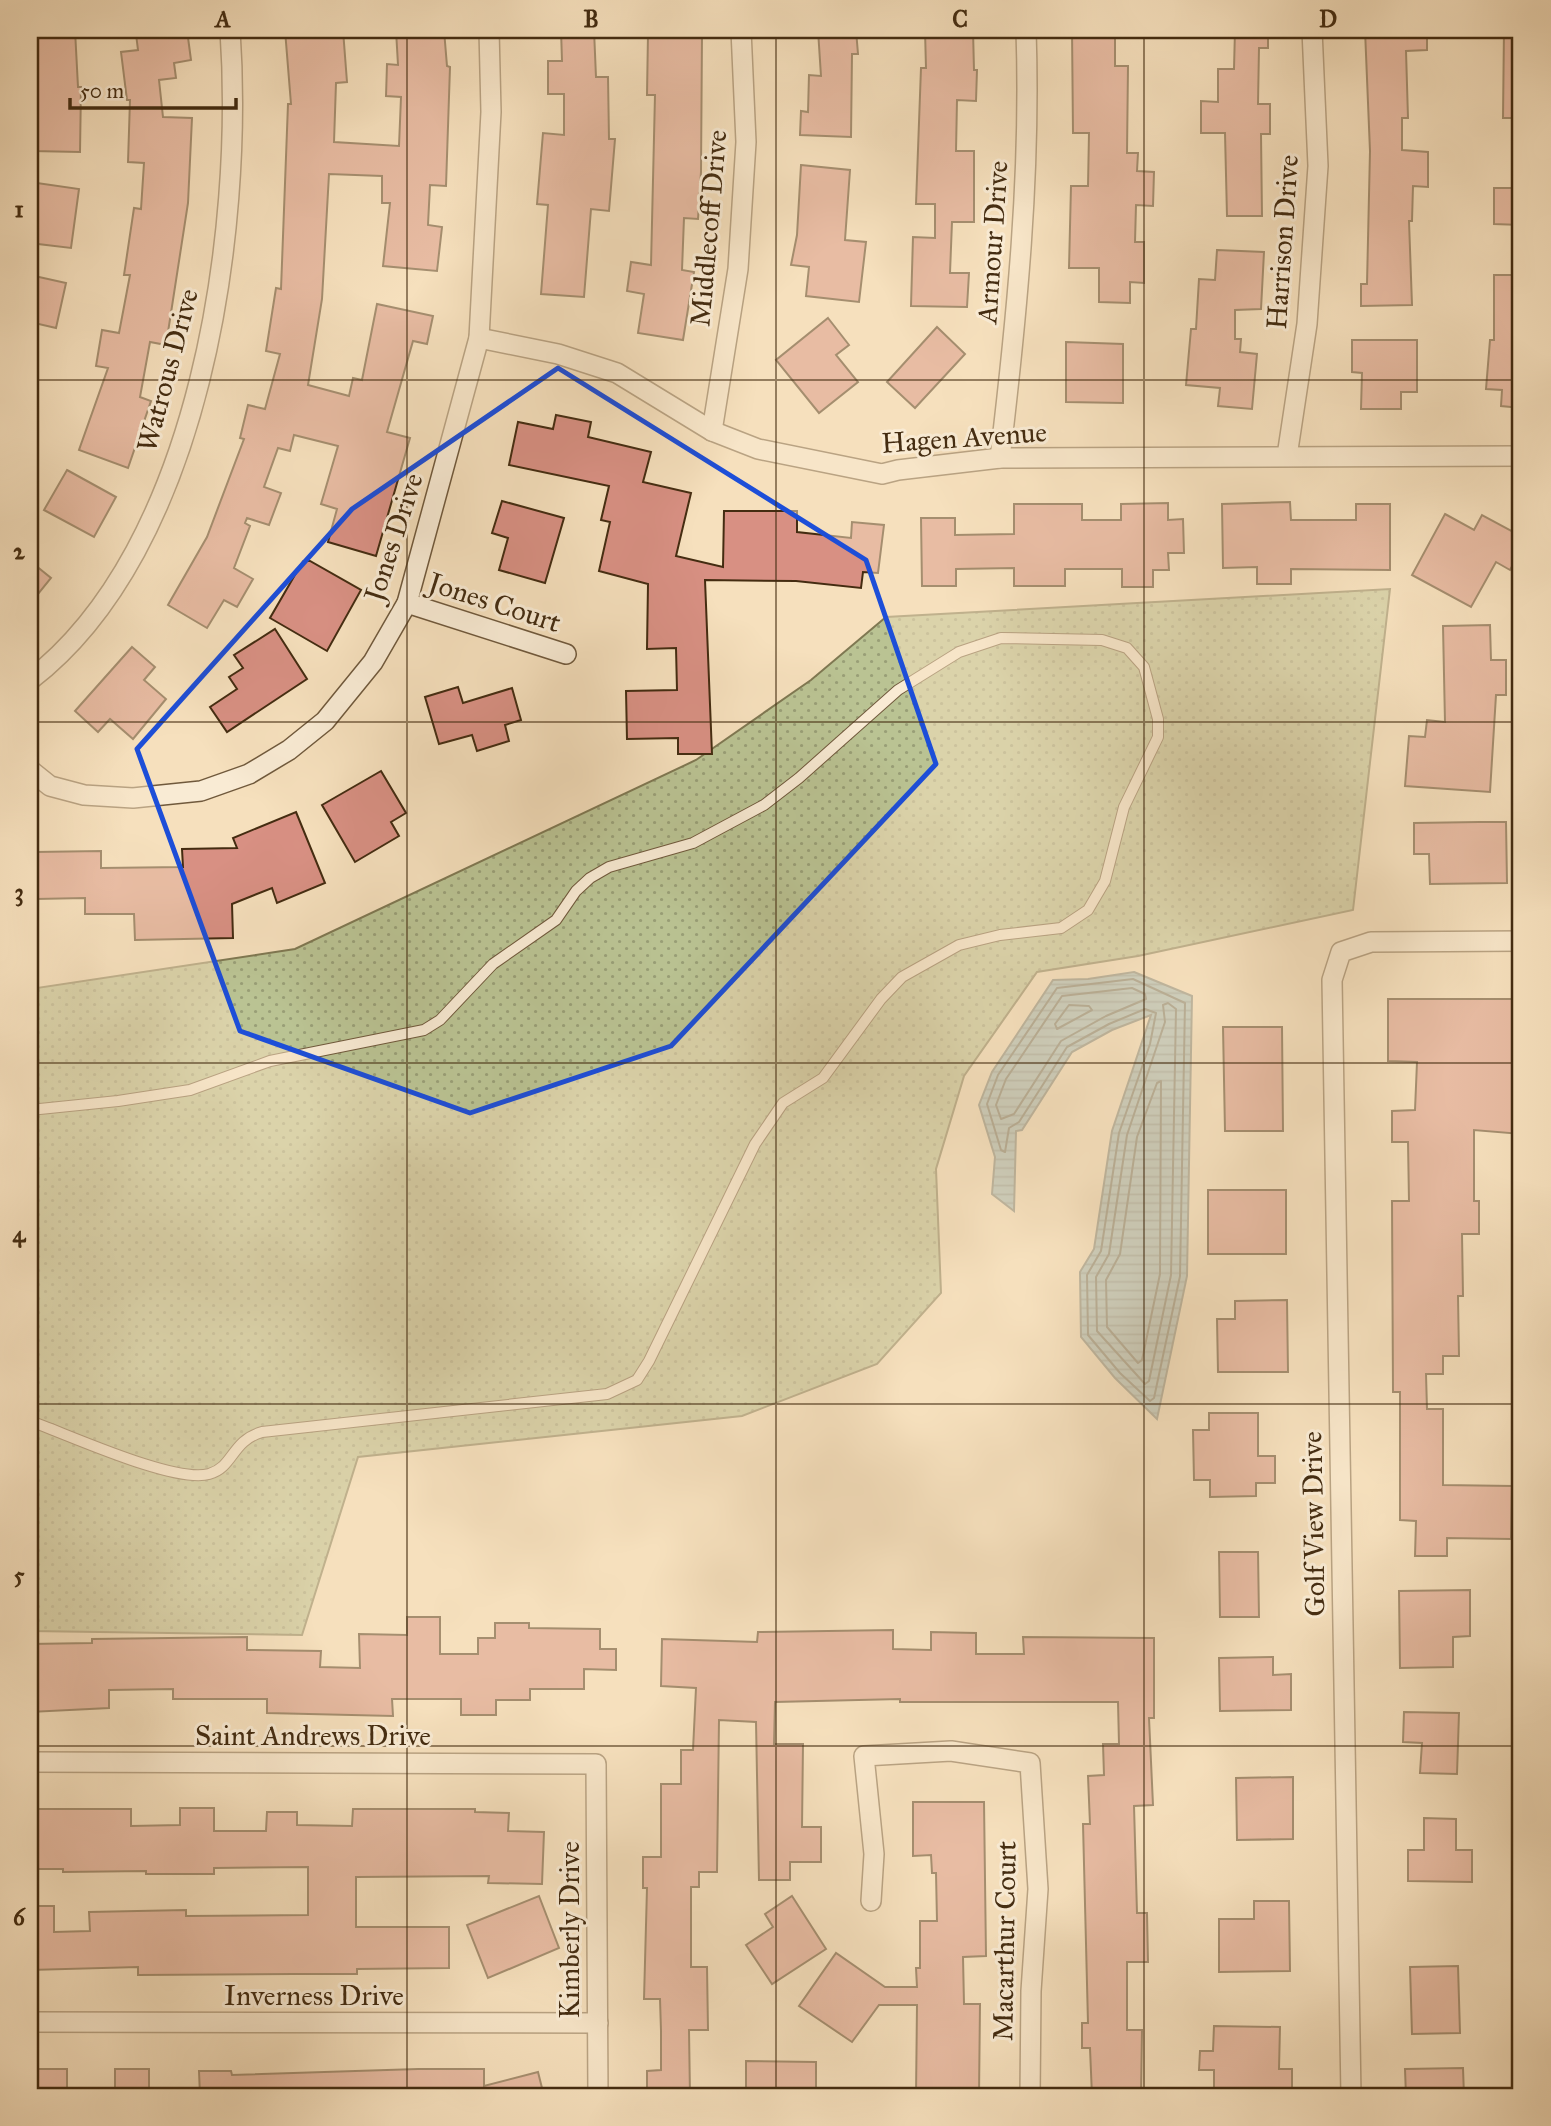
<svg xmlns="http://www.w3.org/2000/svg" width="1551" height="2126" font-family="'IM FELL Great Primer',serif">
  <defs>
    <pattern id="grass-dots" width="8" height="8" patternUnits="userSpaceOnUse" patternTransform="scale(1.75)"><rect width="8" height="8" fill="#bac393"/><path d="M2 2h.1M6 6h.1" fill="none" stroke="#999f77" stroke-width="1.8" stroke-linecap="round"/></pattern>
    <pattern id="water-rules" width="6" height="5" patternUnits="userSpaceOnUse" patternTransform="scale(1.75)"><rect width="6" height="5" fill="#a1bbbb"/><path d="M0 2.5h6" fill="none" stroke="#859897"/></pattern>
  </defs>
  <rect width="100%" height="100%" fill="#f6e0bd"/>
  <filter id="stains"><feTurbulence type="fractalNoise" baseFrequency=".00286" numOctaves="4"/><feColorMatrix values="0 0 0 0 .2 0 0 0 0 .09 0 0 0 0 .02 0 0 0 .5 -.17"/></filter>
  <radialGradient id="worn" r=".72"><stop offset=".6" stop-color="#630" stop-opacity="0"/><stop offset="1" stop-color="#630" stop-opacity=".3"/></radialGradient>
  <polygon fill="url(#grass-dots)" stroke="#7f7852" stroke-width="2" points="1390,589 1353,910 1138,956 1037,972 964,1076 936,1169 941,1293 877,1364 742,1416 358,1457 302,1635 30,1631 30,989 295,949 696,760 811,680 886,617"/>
  <polygon fill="url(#water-rules)" stroke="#7c8277" stroke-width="2" points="1134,972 1192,996 1187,1276 1157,1419 1115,1378 1081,1337 1080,1272 1094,1249 1112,1131 1151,1015 1112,1030 1072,1052 1022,1130 1016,1131 1014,1211 992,1194 995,1157 979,1105 992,1072 1053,980 1088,979"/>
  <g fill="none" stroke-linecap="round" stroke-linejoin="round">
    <g stroke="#727466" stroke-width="2">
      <polygon points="1133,979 1185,1003 1180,1276 1154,1398 1150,1401 1120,1373 1088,1335 1087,1275 1101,1251 1119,1133 1150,1044 1156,1013 1145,1009 1109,1024 1067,1047 1019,1122 1009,1128 1005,1152 1001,1150 987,1104 998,1075 1057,988"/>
      <polygon points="1132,988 1145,994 1146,999 1106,1016 1061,1041 1014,1114 1001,1119 996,1105 1006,1079 1062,996"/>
      <polygon points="1168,1003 1176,1009 1171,1275 1149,1381 1145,1384 1097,1331 1096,1277 1109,1254 1127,1135 1165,1022 1163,1005"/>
      <polygon points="1069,1005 1089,1006 1092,1010 1057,1029 1055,1024"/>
      <polygon points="1161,1081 1160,1274 1142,1360 1138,1363 1107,1327 1106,1280 1120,1254 1137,1137 1157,1083"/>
    </g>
  </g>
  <g fill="#d89083" stroke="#442c11" stroke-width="2">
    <polygon points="30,30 75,30 78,87 81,87 80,152 32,151 34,62 31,63"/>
    <polygon points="187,30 191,60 174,63 176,78 159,80 163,117 192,118 188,203 166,345 150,342 140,397 151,401 128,468 79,450 108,368 96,366 102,330 119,333 130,275 124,275 134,208 141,209 144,163 128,162 130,100 127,100 121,52 138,50 136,34"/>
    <polygon points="285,30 343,30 347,82 336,83 334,142 399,146 401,97 386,96 387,64 398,65 396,30 444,30 447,66 450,67 446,186 430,185 428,225 442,227 437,271 383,266 390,203 382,203 382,176 329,174 322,299 308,385 349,396 353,378 362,380 377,304 433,316 427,344 413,341 387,432 410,438 376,556 328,542 337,509 321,504 338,446 294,435 290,451 278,448 264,487 281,493 269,525 247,518 245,523 250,526 234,568 253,579 237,607 224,600 207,628 168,605 207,537 244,439 240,438 248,405 265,409 280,354 266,351 276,288 281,289 288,104 291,104"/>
    <polygon points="561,30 594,30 596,77 608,77 609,139 615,139 609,211 591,209 584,297 541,294 548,205 537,204 543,133 564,135 564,94 548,94 548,61 562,61"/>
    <polygon points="818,30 856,30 858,54 852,54 851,137 800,135 801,111 808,112 809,75 821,76"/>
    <polygon points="925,30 973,30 974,70 977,70 976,101 957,100 956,151 974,151 974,222 952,222 950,273 969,273 967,307 911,306 913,237 935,238 935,204 916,204 921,68 926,68"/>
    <polygon points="1072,30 1115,30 1115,66 1128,66 1127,153 1138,153 1137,171 1154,172 1153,206 1136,205 1135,242 1144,242 1144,283 1130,282 1130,303 1099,302 1099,268 1069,268 1071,186 1088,186 1089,133 1073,133"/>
    <polygon points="1235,30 1268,30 1268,48 1259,48 1258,104 1270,104 1270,134 1261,134 1262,216 1227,216 1225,133 1201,133 1201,101 1218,102 1218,69 1234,69"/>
    <polygon points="1365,30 1427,30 1427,50 1406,51 1408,118 1402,118 1402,150 1428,152 1428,187 1413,186 1412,221 1409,221 1412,305 1361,306 1361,284 1367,284 1370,151"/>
    <polygon points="1504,30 1521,30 1521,118 1503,118"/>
    <polygon points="648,34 702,34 701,172 698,219 684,218 682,270 694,272 683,340 638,333 644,294 627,291 631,262 651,265 655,95 647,95"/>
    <polygon points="801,165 850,170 845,240 866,242 859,302 806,296 809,267 791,265 797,235"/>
    <polygon points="30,182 79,189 71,248 30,243"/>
    <polygon points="1494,188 1521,188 1521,225 1494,224"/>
    <polygon points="1217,250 1264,252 1261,309 1235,310 1235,339 1241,339 1240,352 1257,354 1252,409 1218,406 1220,388 1186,385 1191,329 1196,329 1199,279 1215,280"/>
    <polygon points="30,275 66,283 56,328 30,322"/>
    <polygon points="1494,275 1521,275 1521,408 1501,406 1502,390 1486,389 1490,340 1494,340"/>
    <polygon points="828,318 849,345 836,355 858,382 819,413 776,360"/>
    <polygon points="937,327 965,354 915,408 887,382"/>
    <polygon points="1352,340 1417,340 1417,392 1401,392 1401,409 1361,409 1362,373 1352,372"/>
    <polygon points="1066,342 1123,344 1123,403 1066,402"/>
    <polygon points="556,415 591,422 588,437 651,452 643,482 691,493 676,556 723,567 724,511 797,511 797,532 851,538 852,522 884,525 878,573 863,572 861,588 796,581 705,580 712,754 678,754 678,738 627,739 626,691 677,690 676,648 647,649 648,584 599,571 610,522 601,520 609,486 509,465 518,422 553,429"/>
    <polygon points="67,470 116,497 94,537 44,510"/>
    <polygon points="502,501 564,518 545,583 499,570 508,538 492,533"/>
    <polygon points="1290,502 1291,520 1356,520 1356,504 1390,504 1390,570 1291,569 1291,584 1257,584 1257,567 1223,568 1222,504"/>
    <polygon points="1168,503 1168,520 1183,519 1184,553 1168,553 1169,570 1153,570 1153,587 1122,587 1122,569 1065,569 1065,586 1014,586 1014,568 956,569 956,586 922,586 921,518 955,518 955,535 1014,534 1014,504 1082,504 1082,520 1121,520 1121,504"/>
    <polygon points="1445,514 1474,530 1482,515 1521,536 1521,550 1510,570 1496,562 1471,607 1412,575"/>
    <polygon points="30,561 51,578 30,604"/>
    <polygon points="303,561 310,561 361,590 327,651 270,618"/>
    <polygon points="1490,625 1491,660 1506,660 1506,695 1496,695 1490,792 1405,786 1409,736 1425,737 1427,720 1445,722 1443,626"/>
    <polygon points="275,629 307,679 227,732 210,707 237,689 229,677 243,668 234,655"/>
    <polygon points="132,647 155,667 144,680 166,699 133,739 110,719 98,732 75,711"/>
    <polygon points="458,687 463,703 512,688 521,720 505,725 509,741 477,751 472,735 439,744 425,697"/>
    <polygon points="381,771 406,813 391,822 399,836 355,862 322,805"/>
    <polygon points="296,812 325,883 277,903 272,888 232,904 233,938 135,940 134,914 85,914 85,898 36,899 35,852 101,851 101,868 183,867 182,849 237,848 233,838"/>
    <polygon points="1479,822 1506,822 1507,883 1430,884 1429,854 1414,854 1414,823"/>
    <polygon points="1388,999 1518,999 1517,1106 1521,1107 1521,1134 1474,1130 1474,1201 1479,1201 1479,1234 1462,1234 1463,1296 1458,1296 1459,1356 1443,1356 1443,1374 1426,1374 1427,1409 1443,1409 1443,1485 1512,1486 1511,1539 1447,1538 1447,1556 1415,1556 1416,1521 1400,1520 1400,1392 1393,1392 1392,1201 1409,1201 1408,1142 1392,1142 1392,1111 1415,1110 1417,1062 1388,1061"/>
    <polygon points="1223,1027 1282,1027 1283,1131 1225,1131"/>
    <rect x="1208" y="1190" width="78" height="64"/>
    <polygon points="1287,1300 1288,1372 1218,1372 1217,1319 1235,1319 1235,1301"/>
    <polygon points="1209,1413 1258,1413 1258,1456 1275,1456 1275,1483 1256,1483 1256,1496 1210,1497 1210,1480 1194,1480 1193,1430 1209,1430"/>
    <polygon points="1219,1552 1258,1552 1259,1617 1220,1617"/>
    <polygon points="1470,1590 1470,1636 1453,1637 1453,1667 1400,1668 1399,1591"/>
    <polygon points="407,1617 440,1617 440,1654 478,1654 478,1638 495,1638 495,1623 529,1623 529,1628 600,1629 600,1649 616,1649 616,1670 584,1669 584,1689 530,1689 530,1700 496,1700 496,1715 461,1715 461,1699 392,1699 393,1716 267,1713 267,1699 173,1699 173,1689 109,1690 109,1708 30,1712 30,1644 92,1643 92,1639 247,1637 247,1650 321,1651 320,1667 360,1668 359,1634 407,1635"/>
    <polygon points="893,1630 893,1649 931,1650 931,1632 976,1633 976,1654 1024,1654 1023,1637 1154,1638 1154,1718 1149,1718 1153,1805 1134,1806 1137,1913 1147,1913 1148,1962 1127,1962 1127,2030 1142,2030 1141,2096 1092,2096 1090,2048 1082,2048 1082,2023 1088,2023 1083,1824 1090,1824 1088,1776 1104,1775 1103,1744 1119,1744 1118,1702 900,1702 900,1699 775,1702 774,1744 803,1744 802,1827 821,1827 821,1862 790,1862 790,1880 759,1880 756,1722 719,1720 717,1872 699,1872 699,1887 691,1887 691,1967 707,1967 708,2030 689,2030 690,2096 647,2096 647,2071 661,2070 661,2031 660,1999 644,1999 647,1888 643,1888 643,1857 661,1857 661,1784 681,1784 681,1750 693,1750 696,1688 661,1686 662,1639 757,1642 758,1632"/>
    <polygon points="1273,1657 1273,1675 1291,1674 1291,1710 1220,1711 1219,1658"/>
    <polygon points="1404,1712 1459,1713 1457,1774 1420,1773 1422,1743 1403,1742"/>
    <polygon points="1293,1777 1293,1839 1237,1840 1236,1778"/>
    <polygon points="913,1802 984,1802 986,1956 963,1957 964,2004 980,2004 979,2096 916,2096 917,2005 879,2005 852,2042 799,2006 836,1953 885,1987 917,1987 916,1968 920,1968 920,1921 937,1921 936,1873 932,1873 931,1855 913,1856"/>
    <polygon points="180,1808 214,1808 214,1831 266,1831 267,1812 297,1812 297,1825 352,1826 353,1809 475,1809 475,1812 509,1813 508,1831 544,1832 542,1884 488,1883 489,1876 356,1877 356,1927 449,1927 449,1968 357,1969 357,1974 293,1974 138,1975 138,1967 30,1970 30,1906 54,1906 54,1932 90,1931 89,1912 186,1910 186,1916 308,1915 308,1867 214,1868 214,1874 146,1874 146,1871 63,1872 63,1869 30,1869 30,1809 131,1809 131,1826 180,1825"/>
    <polygon points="1424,1818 1456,1819 1456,1850 1472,1850 1472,1882 1408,1881 1408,1850 1424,1850"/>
    <polygon points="539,1896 559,1948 488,1978 467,1925"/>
    <polygon points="792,1896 826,1949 772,1984 746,1945 773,1927 765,1914"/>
    <polygon points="1254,1901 1289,1901 1290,1971 1219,1972 1219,1919 1254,1919"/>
    <polygon points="1458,1966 1460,2033 1412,2034 1410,1967"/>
    <polygon points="1214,2026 1280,2027 1279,2069 1292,2069 1292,2096 1214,2094 1214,2070 1199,2070 1200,2051 1213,2051"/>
    <polygon points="746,2061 816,2062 816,2094 746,2093"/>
    <polygon points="1463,2068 1464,2096 1406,2096 1405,2069"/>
    <rect x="33" y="2069" width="34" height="27"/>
    <rect x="115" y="2069" width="34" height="27"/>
    <polygon points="418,2069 484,2069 484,2086 538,2072 544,2096 200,2096 199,2071 231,2071 232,2075"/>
  </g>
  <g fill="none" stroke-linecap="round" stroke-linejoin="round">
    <g stroke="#70593c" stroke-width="12">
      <path id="service" d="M 30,1110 L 118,1101 L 190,1090 L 270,1061 L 424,1030 L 440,1020 L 493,964 L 556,920 L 576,891 L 590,878 L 609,867 L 693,843 L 764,805 L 799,778 L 898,690 L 959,652 L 1001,638 L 1102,640 L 1127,648 L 1144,667 L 1158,719 L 1158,737 L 1124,807 L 1105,881 L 1088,910 L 1061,928 L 1000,935 L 959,945 L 902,977 L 881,999 L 823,1078 L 783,1103 L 755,1144 L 649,1361 L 637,1380 L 607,1394 L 262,1432 C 231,1441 234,1467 209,1474 C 175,1484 67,1434 30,1421"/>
    </g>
    <g stroke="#70593c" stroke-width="22">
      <g id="minor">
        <polyline points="479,338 558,354 617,373 712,431 758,449 882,474 898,470 1000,458 1521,456"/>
        <polyline points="712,431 738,269 746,142 741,30"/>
        <polyline points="1287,456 1307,324 1318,166 1312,30"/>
        <path d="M 1000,458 C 1017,315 1031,173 1026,30"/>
        <polyline points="407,603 566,654"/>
        <path d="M 30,680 C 201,549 244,231 230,30"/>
        <polyline points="30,770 50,786 84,795 133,798 201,791 249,774 289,750 325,721 373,662 407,603 479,338 491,112 489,30"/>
        <polyline points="30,1762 596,1764 598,2096"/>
        <polyline points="871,1901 874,1854 864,1756 951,1751 1030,1763 1038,1889 1031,1991 1030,2096"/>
        <polyline points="30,2022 598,2023"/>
        <polyline points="1351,2096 1332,980 1341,952 1371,942 1521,941"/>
      </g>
    </g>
    <use href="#service" stroke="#f9ebd4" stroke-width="10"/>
    <use href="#minor" stroke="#f9ebd4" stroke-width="19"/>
  </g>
  <path d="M0 0H1551V2126H0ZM 558,368 L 866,560 L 936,764 L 671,1046 L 470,1113 L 240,1031 L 137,749 L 352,509 Z" fill="#f6e0bd" fill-opacity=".55" fill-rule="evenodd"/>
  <path fill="none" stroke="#1d4ed8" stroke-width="5" stroke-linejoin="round" d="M 558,368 L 866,560 L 936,764 L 671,1046 L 470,1113 L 240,1031 L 137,749 L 352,509 Z"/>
  <path fill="none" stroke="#442c11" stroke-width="2" stroke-opacity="0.55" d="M 407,30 L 407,2096M 776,30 L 776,2096M 1144,30 L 1144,2096M 30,380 L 1521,380M 30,722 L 1521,722M 30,1063 L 1521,1063M 30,1404 L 1521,1404M 30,1746 L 1521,1746"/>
  <g text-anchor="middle" stroke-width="6" stroke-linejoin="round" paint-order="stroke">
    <g font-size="28" fill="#442c11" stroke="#f9ebd4">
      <text transform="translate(708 228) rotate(-85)" y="10">Middlecoff Drive</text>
      <text transform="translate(992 242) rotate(-86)" y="10">Armour Drive</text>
      <text transform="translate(1282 242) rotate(-86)" y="10">Harrison Drive</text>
      <text transform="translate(167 370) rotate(-75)" y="10">Watrous Drive</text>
      <text transform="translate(964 437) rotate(-4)" y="10">Hagen Avenue</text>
      <text transform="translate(393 537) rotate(-72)" y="10">Jones Drive</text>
      <text transform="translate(495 602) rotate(18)" y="10">Jones Court</text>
      <text transform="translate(1313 1524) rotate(-91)" y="10">Golf View Drive</text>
      <text x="313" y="1745">Saint Andrews Drive</text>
      <text transform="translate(569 1930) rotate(-90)" y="10">Kimberly Drive</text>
      <text transform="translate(1004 1941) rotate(-89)" y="10">Macarthur Court</text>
      <text x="314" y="2005">Inverness Drive</text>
    </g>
  </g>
  <rect width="1551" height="2126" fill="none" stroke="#f6e0bd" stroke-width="77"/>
  <path d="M70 98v10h166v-10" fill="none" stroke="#442c11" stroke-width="3.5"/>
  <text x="80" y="98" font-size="21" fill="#442c11" stroke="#f9ebd4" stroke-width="5" paint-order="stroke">50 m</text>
  <rect x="38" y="38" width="1474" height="2050" fill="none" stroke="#442c11" stroke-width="2.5"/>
  <g font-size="23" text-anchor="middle" font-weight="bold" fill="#442c11">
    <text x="223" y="27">A</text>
    <text x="591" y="27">B</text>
    <text x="960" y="27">C</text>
    <text x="1328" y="27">D</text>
    <text x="19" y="217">1</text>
    <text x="19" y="559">2</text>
    <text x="19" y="900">3</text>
    <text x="19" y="1242">4</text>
    <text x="19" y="1583">5</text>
    <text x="19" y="1925">6</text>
  </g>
  <rect width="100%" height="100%" filter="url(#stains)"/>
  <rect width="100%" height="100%" fill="url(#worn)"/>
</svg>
